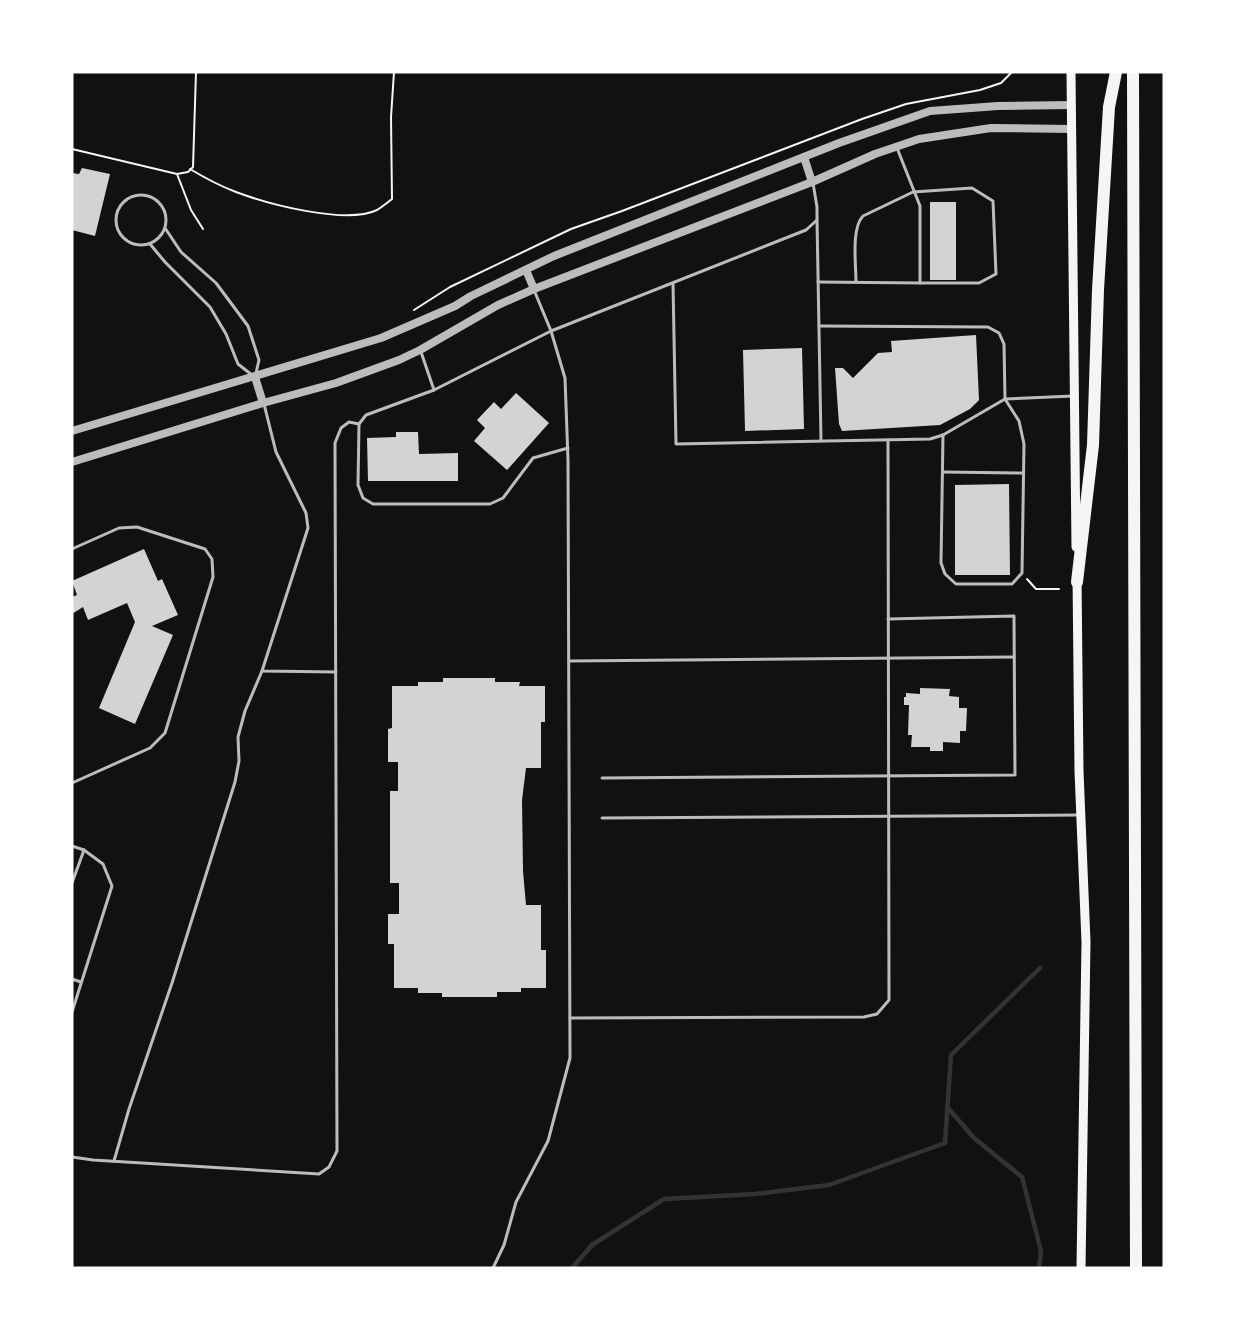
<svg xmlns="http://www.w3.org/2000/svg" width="1236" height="1340" font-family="Montserrat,sans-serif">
  <rect width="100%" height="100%" fill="#111"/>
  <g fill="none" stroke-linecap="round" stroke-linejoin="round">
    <g stroke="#333" stroke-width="4.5">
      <polyline points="948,1108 974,1138 1022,1177 1041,1251 1039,1268"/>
      <polyline points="572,1268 592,1245 664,1199 755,1194 829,1185 945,1143 951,1055 1040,968"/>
    </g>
  </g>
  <g fill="#d3d3d3">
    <polygon points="82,168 110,174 95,236 72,230 72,173 79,174"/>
    <rect x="930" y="202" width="26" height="78"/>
    <polygon points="976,335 979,400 970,409 940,425 842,431 839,424 835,368 843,368 853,378 878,353 892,352 891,341"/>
    <polygon points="802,348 804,429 745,431 743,350"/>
    <polygon points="516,393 549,423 507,470 474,441 485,428 477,420 494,402 501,409"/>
    <polygon points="396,432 418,432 419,454 458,453 458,481 368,481 367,438 396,437"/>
    <polygon points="1009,484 1010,575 955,575 955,485"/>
    <polygon points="144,549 158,581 162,579 178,615 152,626 173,635 135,724 99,708 135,622 127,603 88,620 83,607 72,614 72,597 77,595 72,581"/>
    <polygon points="443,678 495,678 495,682 520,682 519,686 545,686 545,722 541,722 541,768 526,768 522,800 523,871 526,905 541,905 541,950 546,950 546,988 521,988 521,992 497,992 497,997 442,997 442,993 418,993 418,988 394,988 394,944 388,944 388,914 399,914 399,883 390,883 390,791 398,791 398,762 388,762 388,729 392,728 392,686 418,686 418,682 443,682"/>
    <polygon points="920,688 950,689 949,696 959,697 959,708 967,708 966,731 960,731 960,743 943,742 943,751 930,751 930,747 911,747 912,735 908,735 909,705 904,705 904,697 906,697 906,693 920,694"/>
  </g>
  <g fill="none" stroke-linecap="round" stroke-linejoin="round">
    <g stroke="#f5f5f5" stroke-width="2">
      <polyline points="72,149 177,174 188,172 193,167 196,72"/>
      <path d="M 190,169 C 205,178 220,186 236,192 C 268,204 346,225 377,210 C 382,207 387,203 392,199 L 391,117 L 394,72"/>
      <polyline points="177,174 191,210 203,229"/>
      <polyline points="414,310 450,287 571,229 622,211 862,119 906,104 980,90 1001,83 1012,72"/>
      <polyline points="1027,579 1036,589 1059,589"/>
    </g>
    <g stroke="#bcbcbc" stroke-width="3">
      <circle cx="141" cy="220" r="25"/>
      <polyline points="817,220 821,440"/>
      <polyline points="165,228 181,252 216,283 248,326 259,360 256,373"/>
      <polyline points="150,244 165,262 210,307 226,334 238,364 252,375"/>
      <polyline points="818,282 920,283 920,206 897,148"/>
      <path d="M 856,282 C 856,265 851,228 863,216 L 913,192 L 972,188 L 993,201 L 996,274 L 979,283 L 920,283"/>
      <polyline points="673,283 676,444 930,439 943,435 1005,399 1073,396"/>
      <polyline points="819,326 988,327 999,333 1004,344 1005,399 1019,421 1024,444 1022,573 1012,584 956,584 945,574 941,563 943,435"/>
      <polyline points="421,352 434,390"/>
      <polyline points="264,404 276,452 306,513 308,528 262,671 336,672"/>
      <polyline points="568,448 533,458 503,498 490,504 373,504 363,498 358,485 359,424 366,415 434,390 551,331 806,230 817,220 817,207 813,183"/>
      <polyline points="943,472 1023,473"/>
      <polyline points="72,549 119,528 137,527 205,549 212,559 213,577 165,733 150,748 72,783"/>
      <polyline points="569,661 1014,657"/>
      <polyline points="602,778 1015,775 1014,616 888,619"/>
      <polyline points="602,818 1080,815"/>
      <polyline points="72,846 84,850 103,864 112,886 72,1012"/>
      <polyline points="72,883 84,850"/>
      <polyline points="72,979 81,982"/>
      <polyline points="570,1018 864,1017 877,1014 889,1000 888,440"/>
      <polyline points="72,1157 93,1160 319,1174 329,1167 337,1151 335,443 341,428 349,422 359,424"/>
      <polyline points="114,1161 129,1109 172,983 235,782 239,761 238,737 245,711 262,671"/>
      <polyline points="493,1268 504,1245 516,1202 548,1141 570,1058 568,460 565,378 551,331 534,290"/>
    </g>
    <g stroke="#bcbcbc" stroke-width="8">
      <polyline points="804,157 812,182"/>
      <polyline points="526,270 534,289"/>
      <polyline points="255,377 263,403"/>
      <polyline points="72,431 381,338 455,306 471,296 554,256 839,143 930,111 998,106 1071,105"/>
      <polyline points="72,462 263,403 336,383 399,360 420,350 498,305 534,289 812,182 875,154 919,139 991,128 1071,129"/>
    </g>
    <g stroke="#f5f5f5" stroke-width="9">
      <polyline points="1071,72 1076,547"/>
      <polyline points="1077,575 1079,771 1086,942 1081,1268"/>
    </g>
    <g stroke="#f5f5f5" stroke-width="12">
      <polyline points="1133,72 1136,1268"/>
      <polyline points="1077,582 1093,445 1098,290 1109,107 1116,72"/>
    </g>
  </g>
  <rect width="1236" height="1340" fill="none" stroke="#ffffff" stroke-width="147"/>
</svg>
